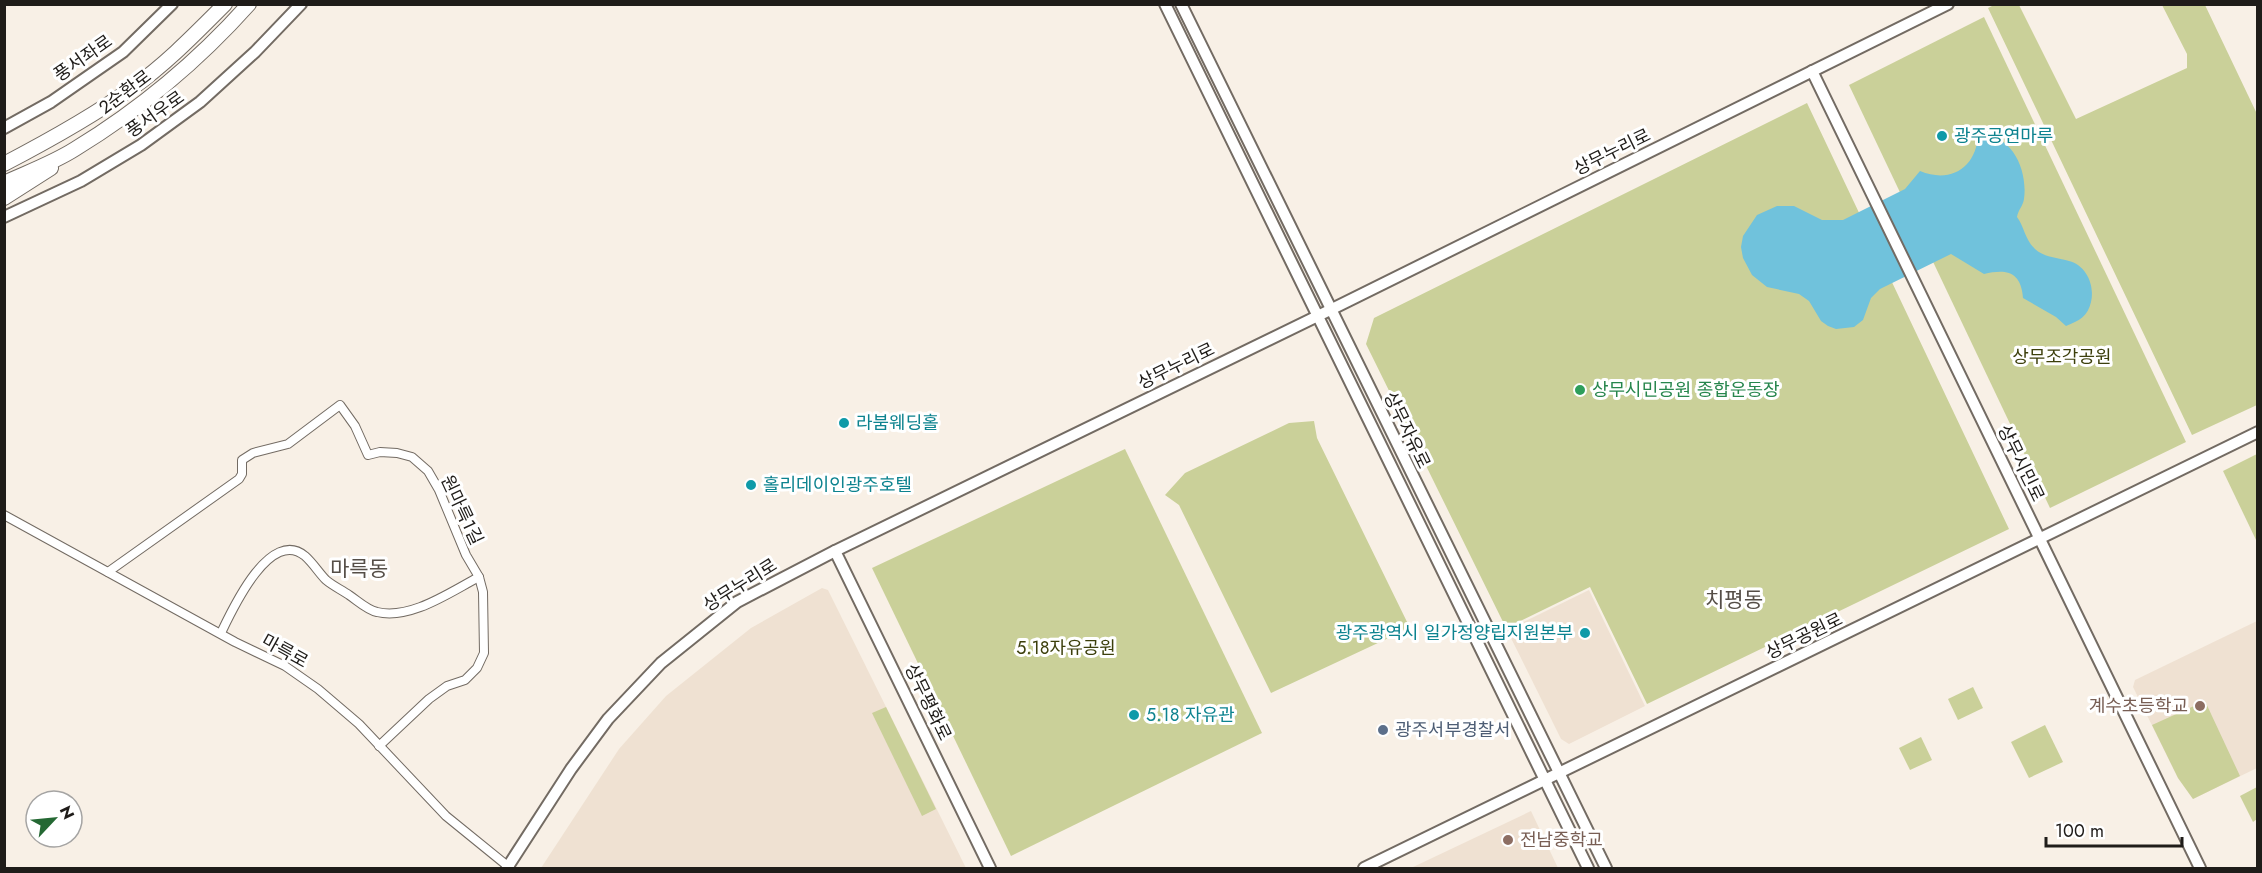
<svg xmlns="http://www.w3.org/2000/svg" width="2262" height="873" font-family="Jost,'Noto Sans KR',sans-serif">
  <rect width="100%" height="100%" fill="#f8f0e6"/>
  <g fill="#efe1d2">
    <polygon points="822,588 828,590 966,868 541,868 619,749 666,696 751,628"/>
    <polygon points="1589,590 1645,706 1569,744 1561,739 1507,630"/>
    <polygon points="2257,621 2257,768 2193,799 2178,778 2133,687 2135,680"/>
    <polygon points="1531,811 1558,868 1411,868"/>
  </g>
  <g fill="#cad099">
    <polygon points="1994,5 2019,5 2076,119 2187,68 2187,54 2162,5 2205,5 2257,114 2257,405 2192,435 1988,8"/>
    <polygon points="1984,17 2186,442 2050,508 1849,85"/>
    <polygon points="1807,103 2009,529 1647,704 1590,587 1506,628 1366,344 1374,318"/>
    <polygon points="1314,421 1317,438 1410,628 1271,693 1179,505 1165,495 1185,473 1289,423"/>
    <polygon points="1125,449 1262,733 1011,856 872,568"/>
    <polygon points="2257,454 2257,542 2223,471"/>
    <polygon points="1973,687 1983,708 1958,720 1948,699"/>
    <polygon points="2205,701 2240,776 2193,799 2178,778 2152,725"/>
    <polygon points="886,707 936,809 922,816 872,713"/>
    <polygon points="2045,725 2063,762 2029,778 2011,742"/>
    <polygon points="1921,737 1932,760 1910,770 1899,748"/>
    <polygon points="2257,787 2257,819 2253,822 2240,796"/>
  </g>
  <path fill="#70c2dc" d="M 1978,134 C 2012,133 2028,170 2024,199 C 2023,206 2018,210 2017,217 C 2024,226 2025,240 2035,249 C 2045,258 2056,257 2069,261 C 2086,265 2095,285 2091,302 C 2088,316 2079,321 2066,326 L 2056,317 L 2023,298 C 2021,271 2006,269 1984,274 L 1951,254 L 1880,289 L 1871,298 L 1863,320 L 1854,327 L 1836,329 L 1828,326 L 1821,321 L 1809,301 L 1799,294 L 1767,287 L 1752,275 L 1743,258 L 1741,247 L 1743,236 L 1757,215 L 1777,206 L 1794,206 L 1822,220 L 1843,220 L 1905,189 L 1920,171 C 1951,184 1977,167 1978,134 Z"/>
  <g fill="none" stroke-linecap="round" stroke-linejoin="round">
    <g stroke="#736b63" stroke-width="10">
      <g id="street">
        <polyline points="4,515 235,642 285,666 318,689 359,724 446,816 510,868"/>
        <polyline points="108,572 239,479 242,474 242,460 253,453 288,444 340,405 355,426 368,455 380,452 397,453 412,457 428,471 439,490 466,555 479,577 483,592 484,653 477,668 465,680 447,686 429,699 379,746"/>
        <path d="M 221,633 C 232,610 270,527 305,556 C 313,563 319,573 326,580 C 333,586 342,590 349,595 C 358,601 367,610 377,612 C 411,620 450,592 479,577"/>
      </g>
    </g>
    <g stroke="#736b63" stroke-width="14">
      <g id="secondary">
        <polyline points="1165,4 1588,868"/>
        <polyline points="1181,4 1606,868"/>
        <polyline points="1812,71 2200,868"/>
        <polyline points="4,128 51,102 123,52 172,4"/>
        <polyline points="4,217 81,181 141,145 200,102 255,52 301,4"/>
        <polyline points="835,551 990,868"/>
        <polyline points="507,868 571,769 608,719 661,663 737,602 835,551 1330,310 1948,4"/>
        <polyline points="1364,868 2258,432"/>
      </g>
    </g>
    <g stroke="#736b63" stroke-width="16">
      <g id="highway">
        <path d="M 4,164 C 48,141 92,117 132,88 C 166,64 195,34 225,4"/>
        <path d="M 4,183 C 28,172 53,163 75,149 C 139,110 199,60 249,4"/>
        <polyline points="4,198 51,168"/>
      </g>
    </g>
    <use href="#street" stroke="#fff" stroke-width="8"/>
    <use href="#secondary" stroke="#fff" stroke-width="10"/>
    <use href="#highway" stroke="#fff" stroke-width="14"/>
  </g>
  <g fill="#0f9aa8" stroke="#fff" stroke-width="2">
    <circle cx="1942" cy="136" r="6"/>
    <circle cx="844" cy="423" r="6"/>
    <circle cx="751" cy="485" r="6"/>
    <circle cx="1585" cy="633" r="6"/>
    <circle cx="1134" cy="715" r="6"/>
  </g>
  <circle fill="#2e9e5b" stroke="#fff" stroke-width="2" cx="1580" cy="390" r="6"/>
  <g fill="#8d6e63" stroke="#fff" stroke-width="2">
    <circle cx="2200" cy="706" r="6"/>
    <circle cx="1508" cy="840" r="6"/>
  </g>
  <circle fill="#5c6f8a" stroke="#fff" stroke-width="2" cx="1383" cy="730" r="6"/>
  <g text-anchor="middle" stroke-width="6" stroke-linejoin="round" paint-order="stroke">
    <g font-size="18" fill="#1f1c19" stroke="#fff">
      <text transform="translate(83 58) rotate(-35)" y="6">풍서좌로</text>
      <text transform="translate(125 92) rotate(-37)" y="6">2순환로</text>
      <text transform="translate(155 114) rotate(-35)" y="6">풍서우로</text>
      <text transform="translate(1612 152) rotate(-26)" y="6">상무누리로</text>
      <text transform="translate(1176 366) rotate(-26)" y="6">상무누리로</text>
      <text transform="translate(1407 430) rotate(64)" y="6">상무자유로</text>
      <text transform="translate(2021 463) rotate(64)" y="6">상무시민로</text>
      <text transform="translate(462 510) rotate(65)" y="6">원마륵1길</text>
      <text transform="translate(740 585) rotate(-32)" y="6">상무누리로</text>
      <text transform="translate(1804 636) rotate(-26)" y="6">상무공원로</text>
      <text transform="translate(285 651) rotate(29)" y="6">마륵로</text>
      <text transform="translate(928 702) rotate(64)" y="6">상무평화로</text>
    </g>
    <g font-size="18" fill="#0d838f" stroke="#fff" text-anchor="start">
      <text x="1954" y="142">광주공연마루</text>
      <text x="856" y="429">라붐웨딩홀</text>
      <text x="763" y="491">홀리데이인광주호텔</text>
      <text x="1573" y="639" text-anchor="end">광주광역시 일가정양립지원본부</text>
      <text x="1146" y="721">5.18 자유관</text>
    </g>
    <g font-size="18" fill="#3c3f0b" stroke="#fff">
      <text x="2062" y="363">상무조각공원</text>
      <text x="1066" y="654">5.18자유공원</text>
    </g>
    <g font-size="18" fill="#27864d" stroke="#fff" text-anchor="start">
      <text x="1592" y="396">상무시민공원 종합운동장</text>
    </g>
    <g font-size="18" fill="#785e54" stroke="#fff" text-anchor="end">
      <text x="2188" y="712">계수초등학교</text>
      <text x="1520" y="846" text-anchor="start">전남중학교</text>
    </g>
    <g font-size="18" fill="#4e5e75" stroke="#fff" text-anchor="start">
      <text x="1395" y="736">광주서부경찰서</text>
    </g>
    <g font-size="21" fill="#554e47" stroke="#fff">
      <text x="359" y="576">마륵동</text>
      <text x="1734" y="607">치평동</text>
    </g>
  </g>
  <rect width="2262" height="873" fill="none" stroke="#1f1c19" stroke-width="12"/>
  <g transform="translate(54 819) rotate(64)"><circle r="28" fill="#ffffff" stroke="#a5a4a3" stroke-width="1.5"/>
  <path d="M0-4.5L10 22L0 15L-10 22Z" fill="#246833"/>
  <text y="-9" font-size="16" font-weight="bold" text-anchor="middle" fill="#1f1c19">N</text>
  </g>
  <path d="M2046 837v9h136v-9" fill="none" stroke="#1f1c19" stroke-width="3"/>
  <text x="2055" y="837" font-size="18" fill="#1f1c19" stroke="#ffffff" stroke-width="4.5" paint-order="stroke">100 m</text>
</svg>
